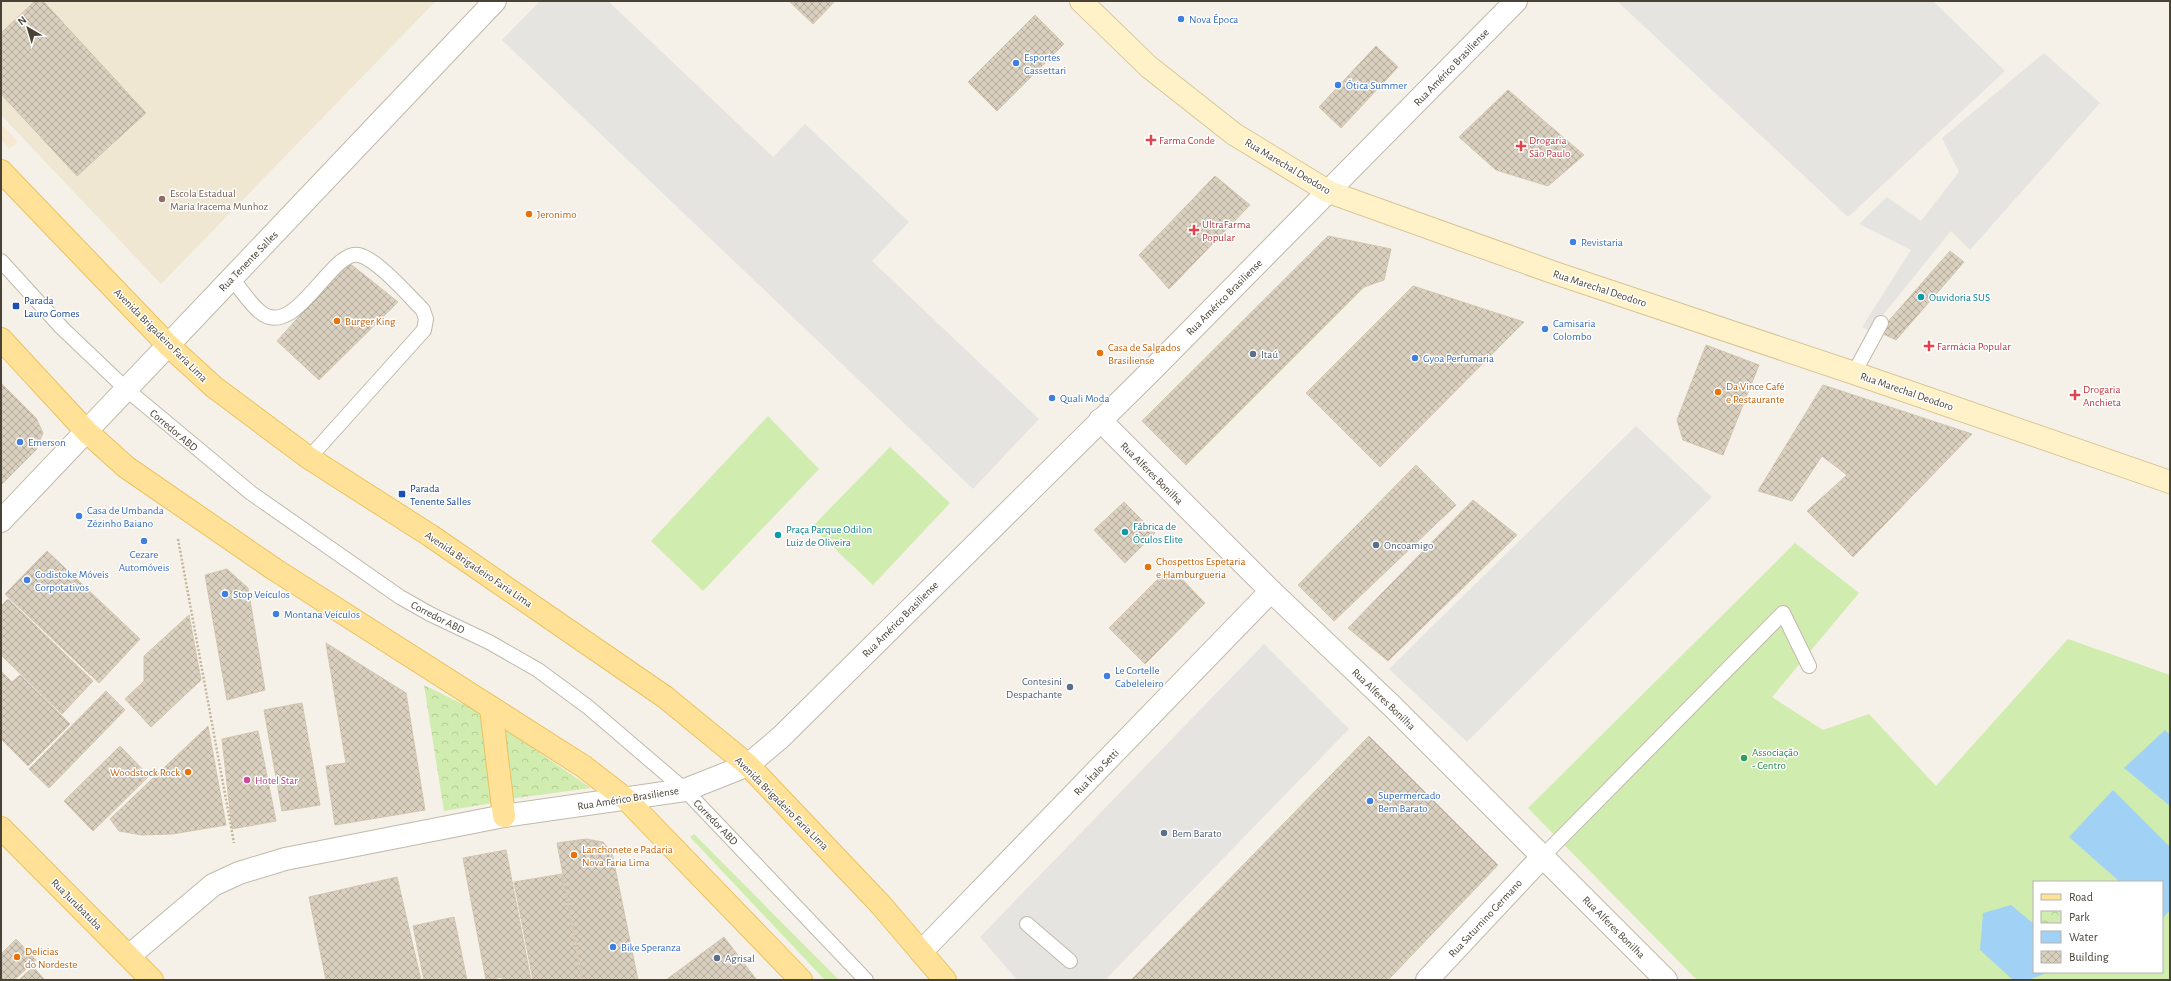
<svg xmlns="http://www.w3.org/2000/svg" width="2171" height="981" font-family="'Alegreya Sans',sans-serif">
  <defs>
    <pattern id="park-crowns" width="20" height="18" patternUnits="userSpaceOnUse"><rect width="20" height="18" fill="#d0ecae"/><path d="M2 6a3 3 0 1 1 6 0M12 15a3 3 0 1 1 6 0" fill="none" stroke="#b4cc96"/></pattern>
    <pattern id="building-cross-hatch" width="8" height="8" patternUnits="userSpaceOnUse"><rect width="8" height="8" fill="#dad0bf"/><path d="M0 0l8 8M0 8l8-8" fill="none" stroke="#b3aa9c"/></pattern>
  </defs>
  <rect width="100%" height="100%" fill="#f5f1e8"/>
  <polygon fill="#f8e8d2" points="1,124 18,142 9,149 1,140"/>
  <polygon fill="#efe7d1" points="1,1 436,1 161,284 1,115"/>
  <g fill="url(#park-crowns)">
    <polygon points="424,685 485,715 499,802 444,811"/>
    <polygon points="500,726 591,788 509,799"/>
  </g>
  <g fill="#d0ecae" fill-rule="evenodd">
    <polygon points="768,416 819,469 703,591 651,541"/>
    <polygon points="890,447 950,503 873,585 812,527"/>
    <path d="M 1795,543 L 1859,593 L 1772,697 L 1823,730 L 1869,714 L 1936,786 L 2068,639 L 2170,675 L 2170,980 L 1697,980 L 1528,808 ZM 2034,882 L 2162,882 L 2162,972 L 2034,972 Z"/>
    <polygon points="694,834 839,980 825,980 690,837"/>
  </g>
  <g fill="#e6e4e0">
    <polygon points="540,1 608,1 773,157 805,124 909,222 872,261 1039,419 973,489 502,40"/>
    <polygon points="1617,1 1933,1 2005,71 1848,217"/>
    <polygon points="2044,53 2100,103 1970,250 1951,231 1870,331 1862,327 1911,250 1859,224 1887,197 1921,221 1959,172 1942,138"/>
    <polygon points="1636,426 1712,497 1467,742 1389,669"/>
    <polygon points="1264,644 1349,729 1105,980 1017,980 980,937"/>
  </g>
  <g fill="#a1d2f5">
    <polygon points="2165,730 2170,735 2170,806 2124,768"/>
    <polygon points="2113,790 2170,847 2170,910 2162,919 2162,882 2120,882 2069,837"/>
    <polygon points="2011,905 2034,924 2034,972 2050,972 2028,980 2013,980 1980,950 1983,913"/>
  </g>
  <g fill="url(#building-cross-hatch)" stroke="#d3c5af">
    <polygon points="35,1 43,1 146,113 77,176 1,94 1,33"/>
    <polygon points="789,1 835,1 813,24"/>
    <polygon points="1035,15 1064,44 997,111 968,82"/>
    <polygon points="1376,46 1398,67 1341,128 1319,107"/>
    <polygon points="1508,90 1584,155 1548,186 1496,170 1459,137"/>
    <polygon points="1215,176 1250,205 1169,289 1139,255"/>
    <polygon points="1328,236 1391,249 1384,280 1364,287 1186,465 1142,421"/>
    <polygon points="1950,251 1964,262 1896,340 1879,332"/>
    <polygon points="348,262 398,302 319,380 277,341"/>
    <polygon points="1413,286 1524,322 1380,467 1306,393"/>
    <polygon points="1706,345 1759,365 1723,455 1683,440 1677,420"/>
    <polygon points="1,383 36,418 43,433 36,450 1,485"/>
    <polygon points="1823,385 1972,434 1853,557 1807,511 1847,475 1822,456 1792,501 1758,491"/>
    <polygon points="1416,465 1456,505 1334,621 1298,585"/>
    <polygon points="1473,500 1517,535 1388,661 1348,628"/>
    <polygon points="1124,502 1155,533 1125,563 1094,530"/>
    <polygon points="47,551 140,639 99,683 5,594"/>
    <polygon points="227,569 248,588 265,690 227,700 205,575"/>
    <polygon points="1166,571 1176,573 1205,603 1145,664 1109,628"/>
    <polygon points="8,599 93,681 62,714 1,655 1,606"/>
    <polygon points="189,615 201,680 151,727 125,699 144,681 144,656"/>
    <polygon points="326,643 406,693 425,810 335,825 326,766 346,763"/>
    <polygon points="1,671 12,682 20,675 70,724 28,766 1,739"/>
    <polygon points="106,691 125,710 49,788 29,769"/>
    <polygon points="302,703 320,805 282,811 264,710"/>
    <polygon points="208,726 226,825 172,834 142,835 119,831 110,819"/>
    <polygon points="258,731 276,821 232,829 222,739"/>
    <polygon points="1369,736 1498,865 1388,980 1131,980"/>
    <polygon points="120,746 149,776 93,831 64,801"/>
    <polygon points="586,839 603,842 612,853 638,980 583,980 557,843"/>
    <polygon points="506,850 531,980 503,980 502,977 486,980 463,858"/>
    <polygon points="562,874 582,980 533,980 514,882"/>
    <polygon points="397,877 421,980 326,980 309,897"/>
    <polygon points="454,917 467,980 424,980 413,926"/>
    <polygon points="724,937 756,979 666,980"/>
    <polygon points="16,939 36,960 14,980 1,980 1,954"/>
    <polygon points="33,967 45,980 19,980"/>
  </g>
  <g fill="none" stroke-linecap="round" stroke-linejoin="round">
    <g stroke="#c1b9aa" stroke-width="16">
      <g id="service">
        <polyline points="1,261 62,328 126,389 251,493 400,597 430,614 489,642 538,670 588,707 685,790 866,980"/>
        <path d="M 232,278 C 240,289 249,302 259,311 C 295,343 331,248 359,255 C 378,260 408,295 423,310 L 426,319 L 424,330 L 309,458"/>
        <polyline points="1854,373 1881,323"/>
        <polyline points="1543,856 1783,613 1809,666"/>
        <polyline points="1027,924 1070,961"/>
      </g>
    </g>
    <g stroke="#c1b9aa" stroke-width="24">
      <g id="minor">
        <polyline points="1100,420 1271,591 1392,706 1666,980"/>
        <polyline points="921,952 1271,591"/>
        <polyline points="1427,980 1543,856"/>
      </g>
    </g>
    <g stroke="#c1b9aa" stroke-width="24">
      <g id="tertiary">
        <polyline points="1,521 495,1"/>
        <polyline points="129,956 213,885 239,873 285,859 504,816 685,790 748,765 781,737 1152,370 1516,1"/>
      </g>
    </g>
    <g stroke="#d8c695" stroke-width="24">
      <polyline id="secondary" points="1081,1 1149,67 1234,134 1329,192 1555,273 1854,373 2170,482"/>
    </g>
    <g stroke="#ebc25f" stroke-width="24">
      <g id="primary">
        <polyline points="1,171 168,345 214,387 309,458 431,536 665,697 748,765 881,905 945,980"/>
        <polyline points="1,339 86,431 126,467 274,569 583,766 627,800 801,980"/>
        <polyline points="491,708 504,816"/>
        <polyline points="1,828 152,980"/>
      </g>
    </g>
    <polyline stroke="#c4b59a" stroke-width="2.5" stroke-dasharray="2 2" stroke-linecap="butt" points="178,539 234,843"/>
    <use href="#service" stroke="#fff" stroke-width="14"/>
    <use href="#minor" stroke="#fff" stroke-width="22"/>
    <use href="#tertiary" stroke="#fff" stroke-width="22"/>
    <use href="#secondary" stroke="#fff2c8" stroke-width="22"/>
    <use href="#primary" stroke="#ffe297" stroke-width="22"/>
  </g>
  <g fill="#3f7fe0" stroke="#fff" stroke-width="1.5">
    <circle cx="1181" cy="19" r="4"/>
    <circle cx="1016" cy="63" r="4"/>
    <circle cx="1338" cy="85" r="4"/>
    <circle cx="1573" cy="242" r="4"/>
    <circle cx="1545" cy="329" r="4"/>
    <circle cx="1415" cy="358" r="4"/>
    <circle cx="1052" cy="398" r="4"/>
    <circle cx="20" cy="442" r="4"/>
    <circle cx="79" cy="516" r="4"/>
    <circle cx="144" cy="541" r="4"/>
    <circle cx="27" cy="580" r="4"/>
    <circle cx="225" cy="594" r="4"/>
    <circle cx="276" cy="614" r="4"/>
    <circle cx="1107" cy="676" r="4"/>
    <circle cx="1370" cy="801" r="4"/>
    <circle cx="613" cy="947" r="4"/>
  </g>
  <g fill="#e0444e" stroke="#fff" stroke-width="1.5">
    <path d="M1149 134h4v4h4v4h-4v4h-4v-4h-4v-4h4z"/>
    <path d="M1519 140h4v4h4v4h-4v4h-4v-4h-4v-4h4z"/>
    <path d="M1192 224h4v4h4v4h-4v4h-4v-4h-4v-4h4z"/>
    <path d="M1927 340h4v4h4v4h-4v4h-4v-4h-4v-4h4z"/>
    <path d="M2073 389h4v4h4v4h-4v4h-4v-4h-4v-4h4z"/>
  </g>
  <circle fill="#8d6e63" stroke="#fff" stroke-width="1.5" cx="162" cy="199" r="4"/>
  <g fill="#e8710a" stroke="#fff" stroke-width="1.5">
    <circle cx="529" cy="214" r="4"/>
    <circle cx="337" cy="321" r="4"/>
    <circle cx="1100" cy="353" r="4"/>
    <circle cx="1718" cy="392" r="4"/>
    <circle cx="1148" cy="567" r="4"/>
    <circle cx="188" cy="772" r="4"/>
    <circle cx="574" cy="855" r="4"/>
    <circle cx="17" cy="957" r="4"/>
  </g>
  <g fill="#0f9aa8" stroke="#fff" stroke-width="1.5">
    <circle cx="1921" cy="297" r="4"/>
    <circle cx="1125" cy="532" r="4"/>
    <circle cx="778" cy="535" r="4"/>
  </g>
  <g fill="#1a4fb4" stroke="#fff" stroke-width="1.5">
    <rect x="12" y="302" width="8" height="8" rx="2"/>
    <rect x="398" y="490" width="8" height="8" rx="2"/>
  </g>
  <g fill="#5c6f8a" stroke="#fff" stroke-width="1.5">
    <circle cx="1253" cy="354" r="4"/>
    <circle cx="1376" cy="545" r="4"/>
    <circle cx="1070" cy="687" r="4"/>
    <circle cx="1164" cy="833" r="4"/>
    <circle cx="717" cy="958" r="4"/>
  </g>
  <circle fill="#2e9e5b" stroke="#fff" stroke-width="1.5" cx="1744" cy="758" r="4"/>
  <circle fill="#d1479c" stroke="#fff" stroke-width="1.5" cx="247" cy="780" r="4"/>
  <g text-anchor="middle" stroke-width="3" stroke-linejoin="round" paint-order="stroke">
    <g font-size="11" fill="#366cbe" stroke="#fff" text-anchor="start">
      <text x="1189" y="23">Nova Época</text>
      <text x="1024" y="61">Esportes<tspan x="1024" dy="13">Cassettari</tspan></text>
      <text x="1346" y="89">Ótica Summer</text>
      <text x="1581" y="246">Revistaria</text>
      <text x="1553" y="327">Camisaria<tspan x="1553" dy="13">Colombo</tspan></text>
      <text x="1423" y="362">Gyoa Perfumaria</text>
      <text x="1060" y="402">Quali Moda</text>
      <text x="28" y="446">Emerson</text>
      <text x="87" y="514">Casa de Umbanda<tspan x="87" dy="13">Zézinho Baiano</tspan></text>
      <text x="144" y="558" text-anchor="middle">Cezare<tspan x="144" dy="13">Automóveis</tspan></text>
      <text x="35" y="578">Codistoke Móveis<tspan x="35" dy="13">Corpotativos</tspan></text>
      <text x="233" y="598">Stop Veículos</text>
      <text x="284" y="618">Montana Veículos</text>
      <text x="1115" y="674">Le Cortelle<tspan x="1115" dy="13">Cabeleleiro</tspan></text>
      <text x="1378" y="799">Supermercado<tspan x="1378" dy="13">Bem Barato</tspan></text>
      <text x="621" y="951">Bike Speranza</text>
    </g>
    <g font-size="11" fill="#494236" stroke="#fff">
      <text transform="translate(1451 67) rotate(-46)" y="4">Rua Américo Brasiliense</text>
      <text transform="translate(1288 166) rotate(31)" y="4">Rua Marechal Deodoro</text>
      <text transform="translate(248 261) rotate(-46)" y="4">Rua Tenente Salles</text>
      <text transform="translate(1600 288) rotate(18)" y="4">Rua Marechal Deodoro</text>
      <text transform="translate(1224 297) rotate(-45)" y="4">Rua Américo Brasiliense</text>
      <text transform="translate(161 335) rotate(45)" y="4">Avenida Brigadeiro Faria Lima</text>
      <text transform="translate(1907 391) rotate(19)" y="4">Rua Marechal Deodoro</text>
      <text transform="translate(174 430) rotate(40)" y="4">Corredor ABD</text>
      <text transform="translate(1152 473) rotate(45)" y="4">Rua Alferes Bonilha</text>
      <text transform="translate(479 569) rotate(34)" y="4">Avenida Brigadeiro Faria Lima</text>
      <text transform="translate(438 617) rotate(27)" y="4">Corredor ABD</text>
      <text transform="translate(900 619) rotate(-45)" y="4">Rua Américo Brasiliense</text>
      <text transform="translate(1384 699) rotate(44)" y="4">Rua Alferes Bonilha</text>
      <text transform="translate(1096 772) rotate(-46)" y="4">Rua Ítalo Setti</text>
      <text transform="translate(628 798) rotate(-9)" y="4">Rua Américo Brasiliense</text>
      <text transform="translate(782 803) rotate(45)" y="4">Avenida Brigadeiro Faria Lima</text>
      <text transform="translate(716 822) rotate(46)" y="4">Corredor ABD</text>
      <text transform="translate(77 904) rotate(45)" y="4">Rua Jurubatuba</text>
      <text transform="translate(1485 918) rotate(-47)" y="4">Rua Saturnino Germano</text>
      <text transform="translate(1614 927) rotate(45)" y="4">Rua Alferes Bonilha</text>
    </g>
    <g font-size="11" fill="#be3a42" stroke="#fff" text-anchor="start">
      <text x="1159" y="144">Farma Conde</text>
      <text x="1529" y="144">Drogaria<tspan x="1529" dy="13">São Paulo</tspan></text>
      <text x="1202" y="228">UltraFarma<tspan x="1202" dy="13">Popular</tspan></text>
      <text x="1937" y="350">Farmácia Popular</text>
      <text x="2083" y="393">Drogaria<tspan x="2083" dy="13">Anchieta</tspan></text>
    </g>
    <g font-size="11" fill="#785e54" stroke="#fff" text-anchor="start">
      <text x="170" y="197">Escola Estadual<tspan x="170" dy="13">Maria Iracema Munhoz</tspan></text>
    </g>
    <g font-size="11" fill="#c56008" stroke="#fff" text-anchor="start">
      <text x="537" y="218">Jeronimo</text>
      <text x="345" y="325">Burger King</text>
      <text x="1108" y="351">Casa de Salgados<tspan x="1108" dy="13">Brasiliense</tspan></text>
      <text x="1726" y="390">Da Vince Café<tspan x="1726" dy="13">e Restaurante</tspan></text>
      <text x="1156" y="565">Chospettos Espetaria<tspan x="1156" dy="13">e Hamburgueria</tspan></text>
      <text x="180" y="776" text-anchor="end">Woodstock Rock</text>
      <text x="582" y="853">Lanchonete e Padaria<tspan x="582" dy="13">Nova Faria Lima</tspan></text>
      <text x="25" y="955">Delicias<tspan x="25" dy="13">do Nordeste</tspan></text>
    </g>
    <g font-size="11" fill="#0d838f" stroke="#fff" text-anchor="start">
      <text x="1929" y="301">Ouvidoria SUS</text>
      <text x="1133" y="530">Fábrica de<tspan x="1133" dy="13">Óculos Elite</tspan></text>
      <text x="786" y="533">Praça Parque Odilon<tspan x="786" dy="13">Luiz de Oliveira</tspan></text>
    </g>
    <g font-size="11" fill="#164399" stroke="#fff" text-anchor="start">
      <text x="24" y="304">Parada<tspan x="24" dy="13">Lauro Gomes</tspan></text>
      <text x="410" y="492">Parada<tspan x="410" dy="13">Tenente Salles</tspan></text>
    </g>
    <g font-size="11" fill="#4e5e75" stroke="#fff" text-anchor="start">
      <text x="1261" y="358">Itaú</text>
      <text x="1384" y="549">Oncoamigo</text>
      <text x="1062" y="685" text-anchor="end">Contesini<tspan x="1062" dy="13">Despachante</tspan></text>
      <text x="1172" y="837">Bem Barato</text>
      <text x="725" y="962">Agrisal</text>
    </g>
    <g font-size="11" fill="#27864d" stroke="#fff" text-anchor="start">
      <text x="1752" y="756">Associação<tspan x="1752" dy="13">- Centro</tspan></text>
    </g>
    <g font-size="11" fill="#b23c85" stroke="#fff" text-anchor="start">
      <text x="255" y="784">Hotel Star</text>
    </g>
  </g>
  <rect width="2171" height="981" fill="none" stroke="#494236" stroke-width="4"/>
  <rect x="2033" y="881" width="130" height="92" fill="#ffffff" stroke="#b6b3af"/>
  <rect x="2041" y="894" width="20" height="6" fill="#ffe297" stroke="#b6b3af"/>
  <text x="2069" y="901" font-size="12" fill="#494236">Road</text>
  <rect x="2041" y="911" width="20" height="12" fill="url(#park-crowns)" stroke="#b6b3af"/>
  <text x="2069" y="921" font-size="12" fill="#494236">Park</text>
  <rect x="2041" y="931" width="20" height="12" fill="#a1d2f5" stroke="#b6b3af"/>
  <text x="2069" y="941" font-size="12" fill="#494236">Water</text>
  <rect x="2041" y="951" width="20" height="12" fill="url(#building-cross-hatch)" stroke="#b6b3af"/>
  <text x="2069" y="961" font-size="12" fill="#494236">Building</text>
  <g transform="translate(28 28) rotate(322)" stroke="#ffffff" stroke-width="3" paint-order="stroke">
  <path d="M0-3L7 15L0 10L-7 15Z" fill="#494236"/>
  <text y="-6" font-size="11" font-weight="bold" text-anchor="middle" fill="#494236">N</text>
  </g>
</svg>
